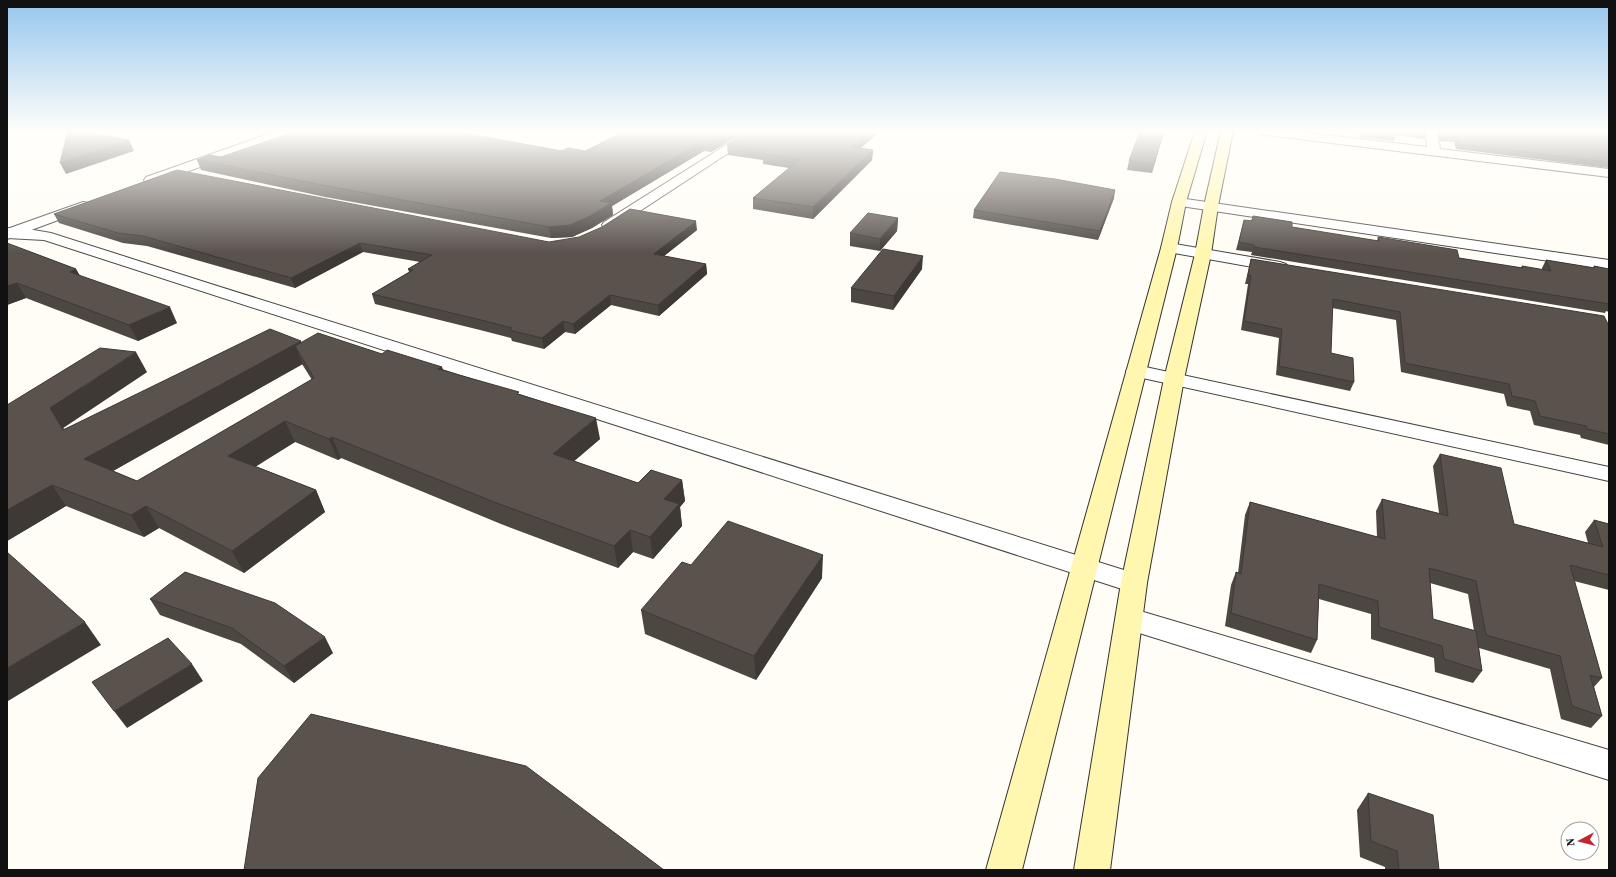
<svg xmlns="http://www.w3.org/2000/svg" width="1616" height="877" font-family="'Source Serif 4',serif">
  <rect width="100%" height="100%" fill="#fffdf5"/>
  <g fill="none" stroke-linecap="round" stroke-linejoin="round">
    <g stroke="#444" stroke-width="2">
      <g id="minor">
        <polygon points="277,131 293,131 291,134 156,183 146,183 144,180 146,177"/>
        <polygon points="748,131 762,131 614,228 609,229 604,228 602,225 604,222"/>
        <polygon points="1259,131 1292,131 1427,147 1425,131 1437,131 1440,149 1609,169 1609,177 1265,135 1261,134"/>
        <polygon points="1179,198 1609,260 1609,270 1174,205 1172,202 1174,199"/>
        <polygon points="83,202 88,203 90,206 88,209 7,239 7,229"/>
        <polygon points="1169,243 1280,262 1286,264 1288,267 1286,270 1280,272 1163,251 1161,248 1163,245"/>
        <polygon points="1136,365 1609,467 1609,481 1129,375 1126,371 1129,367"/>
        <polygon points="1130,608 1609,750 1609,780 1120,627 1116,619 1120,611"/>
      </g>
    </g>
    <g stroke="#444" stroke-width="2">
      <polygon id="tertiary" points="7,228 22,228 51,233 214,285 1143,576 1147,583 1143,590 1134,593 1125,590 44,240 7,238"/>
    </g>
    <g stroke="#333" stroke-width="2">
      <g id="secondary">
        <polygon points="1195,131 1207,131 1186,202 1177,248 1022,870 986,870 1161,248 1172,202"/>
        <polygon points="1221,131 1233,131 1218,206 1211,254 1184,379 1147,583 1110,870 1074,870 1121,583 1164,379 1195,254 1204,206"/>
      </g>
    </g>
    <use href="#minor" fill="#fff" fill-rule="evenodd"/>
    <use href="#tertiary" fill="#fff" fill-rule="evenodd"/>
    <use href="#secondary" fill="#fff6b0" fill-rule="evenodd"/>
  </g>
  <g fill="#4d4742" fill-rule="evenodd">
    <polygon points="455,131 562,151 585,151 746,131 711,152 704,151 612,206 613,215 592,228 572,237 551,238 325,197 201,170 197,160"/>
    <polygon points="750,131 880,131 861,148 873,150 872,160 813,219 753,209 753,198 789,168 763,164 763,160 728,155 727,145"/>
    <polygon points="1140,131 1164,131 1152,173 1127,170 1129,161"/>
    <polygon points="1346,131 1426,131 1427,134 1424,139 1396,135 1394,141 1360,137 1359,132"/>
    <polygon points="1437,131 1609,131 1609,168 1456,149 1454,142 1440,141"/>
    <polygon points="1114,198 1098,240 973,218 974,210"/>
    <polygon points="54,214 549,242 697,230 664,256 706,264 707,274 659,316 611,305 575,334 565,332 544,349 512,341 511,338 480,330 375,304 372,294 409,272 408,269 420,262 363,252 295,288 147,246 123,243 59,223"/>
    <polygon points="1253,216 1292,227 1377,241 1378,237 1459,258 1521,268 1522,266 1542,270 1542,268 1546,260 1593,268 1594,266 1609,269 1609,312 1606,311 1605,313 1251,255 1252,252 1236,250 1244,220 1251,221"/>
    <polygon points="898,218 897,231 880,251 850,246 850,233"/>
    <polygon points="7,243 76,269 79,275 177,323 138,341 26,298 7,305"/>
    <polygon points="1251,259 1609,326 1609,445 1581,438 1580,435 1534,425 1530,411 1507,406 1504,394 1401,372 1396,320 1332,308 1331,353 1354,382 1350,391 1276,375 1279,338 1241,330 1248,284 1245,284 1249,267"/>
    <polygon points="922,269 893,310 851,302 851,288"/>
    <path d="M 302,342 L 382,354 L 442,367 L 443,371 L 520,395 L 600,439 L 574,461 L 638,483 L 682,480 L 685,501 L 680,507 L 682,526 L 653,559 L 633,552 L 618,568 L 501,524 L 341,458 L 338,460 L 295,442 L 255,466 L 316,490 L 325,512 L 244,573 L 159,528 L 144,537 L 66,506 L 7,541 L 7,405 L 147,372 L 63,428 L 64,429 ZM 302,364 L 312,380 L 137,481 L 113,471 Z"/>
    <path d="M 1440,454 L 1514,524 L 1588,543 L 1585,532 L 1594,520 L 1609,524 L 1609,590 L 1574,581 L 1602,678 L 1594,687 L 1602,716 L 1591,728 L 1561,719 L 1550,669 L 1479,648 L 1482,671 L 1473,683 L 1435,672 L 1434,658 L 1371,639 L 1371,614 L 1319,599 L 1317,640 L 1311,653 L 1225,626 L 1231,585 L 1236,572 L 1238,573 L 1245,515 L 1250,502 L 1377,537 L 1376,511 L 1382,499 L 1439,513 L 1433,466 ZM 1430,583 L 1468,594 L 1474,631 L 1433,619 Z"/>
    <polygon points="691,565 822,578 756,680 645,634 641,610"/>
    <polygon points="150,599 333,653 294,683 241,644 160,615"/>
    <polygon points="1368,793 1439,870 1385,870 1385,867 1360,857 1357,810"/>
  </g>
  <g fill="#3f3936">
    <polygon points="729,131 746,131 711,152 711,142"/>
    <polygon points="870,131 880,131 851,157 852,147"/>
    <polygon points="1164,131 1152,173 1154,164"/>
    <polygon points="129,140 134,151 66,174 60,163"/>
    <polygon points="703,141 704,151 612,206 613,215 592,228 572,237 551,238 549,227 600,201"/>
    <polygon points="873,150 872,160 813,219 813,207"/>
    <polygon points="1115,190 1114,198 1098,240 1100,231"/>
    <polygon points="898,218 897,231 880,251 880,239"/>
    <polygon points="696,221 697,230 655,263 654,254"/>
    <polygon points="360,243 363,252 295,288 291,278"/>
    <polygon points="923,256 922,269 893,310 894,296"/>
    <polygon points="706,264 707,274 659,316 658,305"/>
    <polygon points="76,269 85,284 70,272"/>
    <polygon points="17,283 26,298 7,305 7,286"/>
    <polygon points="610,295 611,305 575,334 573,324"/>
    <polygon points="170,307 177,323 138,341 129,325"/>
    <polygon points="563,321 565,332 544,349 542,338"/>
    <polygon points="301,341 309,360 295,346 303,364 97,480 84,459"/>
    <polygon points="136,352 147,372 63,428 76,451 50,408"/>
    <polygon points="442,367 448,387 438,369"/>
    <polygon points="596,418 600,439 558,475 553,454"/>
    <polygon points="285,421 295,442 239,477 228,456"/>
    <polygon points="332,437 341,458 338,460 329,439"/>
    <polygon points="682,480 685,501 680,507 682,526 653,559 650,537 664,499"/>
    <polygon points="52,485 66,506 7,541 7,510"/>
    <polygon points="316,490 325,512 244,573 232,551"/>
    <polygon points="146,506 159,528 144,537 131,515"/>
    <polygon points="630,530 633,552 618,568 614,546"/>
    <polygon points="823,555 822,578 756,680 754,656"/>
    <polygon points="85,622 101,645 8,701 7,700 7,668"/>
    <polygon points="325,637 333,653 294,683 284,666"/>
    <polygon points="192,664 203,681 127,728 114,711"/>
  </g>
  <g fill="#5a524d" stroke="#3f3936">
    <polygon points="68,131 76,131 129,140 60,163"/>
    <polygon points="297,131 451,131 562,151 568,148 585,151 626,131 729,131 711,142 703,141 600,201 611,203 590,216 570,225 549,227 322,185 197,160 210,155 221,157"/>
    <polygon points="750,131 870,131 852,147 873,150 813,207 753,198 800,159 762,154 766,150 727,145"/>
    <polygon points="1140,131 1164,131 1154,164 1129,161"/>
    <polygon points="1362,131 1394,131 1396,136"/>
    <polygon points="1403,131 1426,131 1427,134"/>
    <polygon points="1441,131 1609,131 1609,162 1459,144 1456,137 1442,135"/>
    <polygon points="177,170 549,242 579,237 602,227 630,209 696,221 654,254 706,264 658,305 610,295 573,324 563,321 542,338 509,330 512,328 477,319 372,294 413,270 408,269 432,255 360,243 291,278 143,236 118,233 54,214"/>
    <polygon points="1000,172 1055,179 1115,190 1100,231 974,210"/>
    <polygon points="868,213 898,218 880,239 850,233"/>
    <polygon points="1253,216 1292,222 1292,227 1379,241 1378,237 1457,250 1459,258 1523,268 1522,266 1551,271 1546,260 1595,268 1594,266 1609,269 1609,304 1254,247 1254,245 1239,242 1244,220 1252,221"/>
    <polygon points="7,243 76,269 70,272 170,307 129,325 17,283 7,286"/>
    <polygon points="883,249 923,256 894,296 851,288"/>
    <polygon points="1251,259 1604,316 1609,326 1609,434 1587,429 1586,426 1540,416 1535,401 1512,396 1509,384 1405,363 1400,312 1333,299 1331,353 1353,358 1354,382 1279,366 1282,329 1244,321 1251,276 1248,275"/>
    <polygon points="270,329 301,341 84,459 137,481 314,378 295,346 318,333 382,354 387,350 442,367 438,369 519,392 517,394 596,418 553,454 638,483 651,470 682,480 664,499 679,504 650,537 630,530 614,546 494,502 332,437 329,439 285,421 228,456 316,490 232,551 146,506 131,515 52,485 7,510 7,405 100,348 136,352 50,408 63,430"/>
    <polygon points="1440,454 1501,468 1514,524 1603,547 1594,520 1609,524 1609,575 1570,565 1602,678 1590,675 1602,716 1572,706 1560,656 1486,635 1476,581 1429,568 1433,619 1476,631 1482,671 1444,659 1442,646 1379,627 1378,601 1319,584 1317,640 1231,613 1236,572 1241,574 1250,502 1385,539 1382,499 1448,516"/>
    <polygon points="728,521 823,555 754,656 641,610 682,562 691,565"/>
    <polygon points="7,552 85,622 7,668"/>
    <polygon points="185,572 275,603 325,637 284,666 232,628 150,599"/>
    <polygon points="168,638 192,664 114,711 92,682"/>
    <polygon points="311,714 526,766 664,870 244,870 258,778"/>
    <polygon points="1368,793 1433,815 1439,870 1399,870 1397,851 1371,841"/>
  </g>
  <linearGradient id="sky" x2="0" y2="1"><stop stop-color="#95c6ee"/><stop offset="0.52" stop-color="#fffefa"/><stop offset="1" stop-color="#fffefa" stop-opacity="0"/></linearGradient>
  <rect width="1616" height="253" fill="url(#sky)"/>
  <rect width="1616" height="877" fill="none" stroke="#111111" stroke-width="16"/>
  <g transform="translate(1580 841) rotate(263)"><circle r="19" fill="#ffffff" stroke="#a0a0a0"/>
  <path d="M0-3L7 15L0 10L-7 15Z" fill="#c4262e"/>
  <text y="-6" font-size="11" font-weight="bold" text-anchor="middle" fill="#111111">N</text>
  </g>
</svg>
